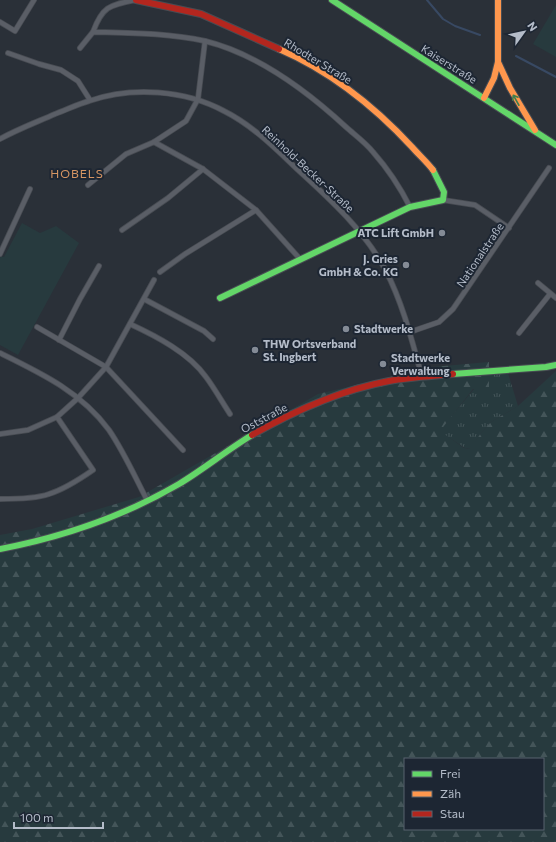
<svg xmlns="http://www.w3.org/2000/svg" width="556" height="842" font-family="Commissioner,sans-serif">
  <defs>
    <pattern id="grass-tufts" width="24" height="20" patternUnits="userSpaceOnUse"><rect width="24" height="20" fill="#273a3e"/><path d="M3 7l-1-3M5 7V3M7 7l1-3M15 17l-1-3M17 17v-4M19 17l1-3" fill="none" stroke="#445559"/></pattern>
    <pattern id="forest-firs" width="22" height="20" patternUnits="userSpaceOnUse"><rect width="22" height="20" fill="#273a3e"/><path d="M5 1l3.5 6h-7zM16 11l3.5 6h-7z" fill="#445559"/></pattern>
  </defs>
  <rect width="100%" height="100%" fill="#2a3038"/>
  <polygon fill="url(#grass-tufts)" points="507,370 518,406 491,422 481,433 471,449 465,448 439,431 489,371"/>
  <path fill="url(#forest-firs)" fill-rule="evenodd" d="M 489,362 L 489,390 L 473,389 L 440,431 L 464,448 L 470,449 L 481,433 L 491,422 L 518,406 L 556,371 L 556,842 L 0,842 L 0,535 L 32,529 L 139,497 L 318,394 L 432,367 ZM 405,759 L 543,759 L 543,829 L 405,829 Z"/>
  <g fill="#273a3e">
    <polygon points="556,5 556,57 533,44"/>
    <polygon points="22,223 40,233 56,226 79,243 18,355 0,345 0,256 4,257"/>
  </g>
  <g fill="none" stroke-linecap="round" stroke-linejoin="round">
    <g stroke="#384963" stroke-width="2">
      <polyline points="427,0 443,19 455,26 480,35"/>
      <polyline points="516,56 556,77"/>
    </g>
    <g stroke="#484c53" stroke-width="6">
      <g id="street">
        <polyline points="0,22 15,31 34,0"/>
        <path d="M 93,32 C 102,7 109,5 135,0"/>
        <path d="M 80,48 L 93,32 C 131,33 168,33 205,41 C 258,54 307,91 346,127 C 355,135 366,143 373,152 C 388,169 400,187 410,207"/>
        <polyline points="8,53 39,64 61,70 78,81 90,100"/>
        <path d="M 0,139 C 18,129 37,122 55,114 C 66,110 78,104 89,101 C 132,86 185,90 224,111 C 252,125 275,148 297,169 C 330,199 365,231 386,271 C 403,304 412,341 422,377"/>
        <polyline points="154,142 203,169 256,210"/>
        <polyline points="88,185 126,154 154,142 186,121 198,99 205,41"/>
        <polyline points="443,200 475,205 509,228"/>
        <polyline points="122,230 168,198 203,169"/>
        <polyline points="0,254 30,189"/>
        <polyline points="160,272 185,254 256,210 300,259"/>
        <polyline points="538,283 556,298"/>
        <polyline points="144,299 204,331 213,339"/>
        <path d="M 130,324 C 156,336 189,353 206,377 C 215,389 222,402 230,414"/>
        <polyline points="37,327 106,367 183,450"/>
        <polyline points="410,332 439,322 453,309 549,168"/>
        <polyline points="519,333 550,294"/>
        <polyline points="59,340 80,299 99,266"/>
        <path d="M 0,353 C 41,373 81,392 109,430 C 124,452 135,477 147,500"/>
        <polyline points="0,434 28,430 57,417 78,398 106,367 154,280"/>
        <path d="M 0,499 C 15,499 35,499 49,494 C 65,489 80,479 93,470 L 57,417"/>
      </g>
    </g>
    <g stroke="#484c53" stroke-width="8">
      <g id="fast">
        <polyline points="332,0 556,145"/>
        <polyline points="220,298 410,207 443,200 444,192 433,170"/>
        <polyline points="453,374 546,367 556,365"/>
        <path d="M 0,549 C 63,537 124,516 179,484 C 204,469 227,450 252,435"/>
      </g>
    </g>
    <g stroke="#484c53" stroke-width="8">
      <g id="slow">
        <path d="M 279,49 C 330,71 375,107 412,147 C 419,155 427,162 433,170"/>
        <polyline points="498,62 510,88 535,130"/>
        <polyline points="484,98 494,78 498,62 498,0"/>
      </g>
    </g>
    <g stroke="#484c53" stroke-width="8">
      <g id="jam">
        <polyline points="136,0 201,14 279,49"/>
        <path d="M 252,435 C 294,411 341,390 389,381 C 410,377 432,376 453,374"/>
      </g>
    </g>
    <use href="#street" stroke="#5a5e66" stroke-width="4.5"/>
    <use href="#fast" stroke="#63d668" stroke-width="6"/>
    <use href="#slow" stroke="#ff974d" stroke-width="6"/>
    <use href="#jam" stroke="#b3261e" stroke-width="6"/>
  </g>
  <defs><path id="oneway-shaft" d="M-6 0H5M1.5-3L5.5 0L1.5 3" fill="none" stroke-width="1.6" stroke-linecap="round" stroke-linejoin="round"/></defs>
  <use stroke="#407e4e" href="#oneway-shaft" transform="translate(516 100) rotate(-119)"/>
  <g fill="#848b96" stroke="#1d2633" stroke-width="1.5">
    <circle cx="442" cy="233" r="4"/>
    <circle cx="406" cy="265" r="4"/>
    <circle cx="346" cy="329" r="4"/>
    <circle cx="255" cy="350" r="4"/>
    <circle cx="383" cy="364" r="4"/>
  </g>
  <g text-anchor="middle" stroke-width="4" stroke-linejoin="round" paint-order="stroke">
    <g font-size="11" fill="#b4bcc9" stroke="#1d2633">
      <text transform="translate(318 61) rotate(31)" y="4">Rhodter Straße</text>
      <text transform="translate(449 64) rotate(32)" y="4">Kaiserstraße</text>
      <text transform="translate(308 169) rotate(43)" y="4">Reinhold-Becker-Straße</text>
      <text transform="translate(480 255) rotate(-56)" y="4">Nationalstraße</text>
      <text transform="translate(264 418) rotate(-28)" y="4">Oststraße</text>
    </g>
    <g font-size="11" font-weight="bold" fill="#b4bcc9" stroke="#1d2633" text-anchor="start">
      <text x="434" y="237" text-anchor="end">ATC Lift GmbH</text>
      <text x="398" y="263" text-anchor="end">J. Gries<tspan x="398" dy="13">GmbH &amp; Co. KG</tspan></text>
      <text x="354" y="333">Stadtwerke</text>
      <text x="263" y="348">THW Ortsverband<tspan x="263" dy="13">St. Ingbert</tspan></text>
      <text x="391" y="362">Stadtwerke<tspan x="391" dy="13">Verwaltung</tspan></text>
    </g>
    <g font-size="12" letter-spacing="1" fill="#d59563" stroke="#1d2633">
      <text x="77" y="178">HOBELS</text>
    </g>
  </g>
  <rect x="404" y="758" width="140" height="72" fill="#1d2633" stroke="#59626f"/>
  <rect x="412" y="771" width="20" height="6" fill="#63d668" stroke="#59626f"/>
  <text x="440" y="778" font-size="12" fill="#b4bcc9">Frei</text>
  <rect x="412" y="791" width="20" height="6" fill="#ff974d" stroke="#59626f"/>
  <text x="440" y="798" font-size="12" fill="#b4bcc9">Zäh</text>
  <rect x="412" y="811" width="20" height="6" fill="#b3261e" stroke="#59626f"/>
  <text x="440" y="818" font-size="12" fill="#b4bcc9">Stau</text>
  <g transform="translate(524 32) rotate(57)" stroke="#1d2633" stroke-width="3" paint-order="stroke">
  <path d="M0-3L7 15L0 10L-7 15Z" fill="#b4bcc9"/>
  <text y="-6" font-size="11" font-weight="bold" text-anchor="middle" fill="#b4bcc9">N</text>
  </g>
  <path d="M14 822v6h89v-6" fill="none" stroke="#b4bcc9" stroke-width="2"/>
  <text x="20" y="822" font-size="12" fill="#b4bcc9" stroke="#1d2633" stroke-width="3" paint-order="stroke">100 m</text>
</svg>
